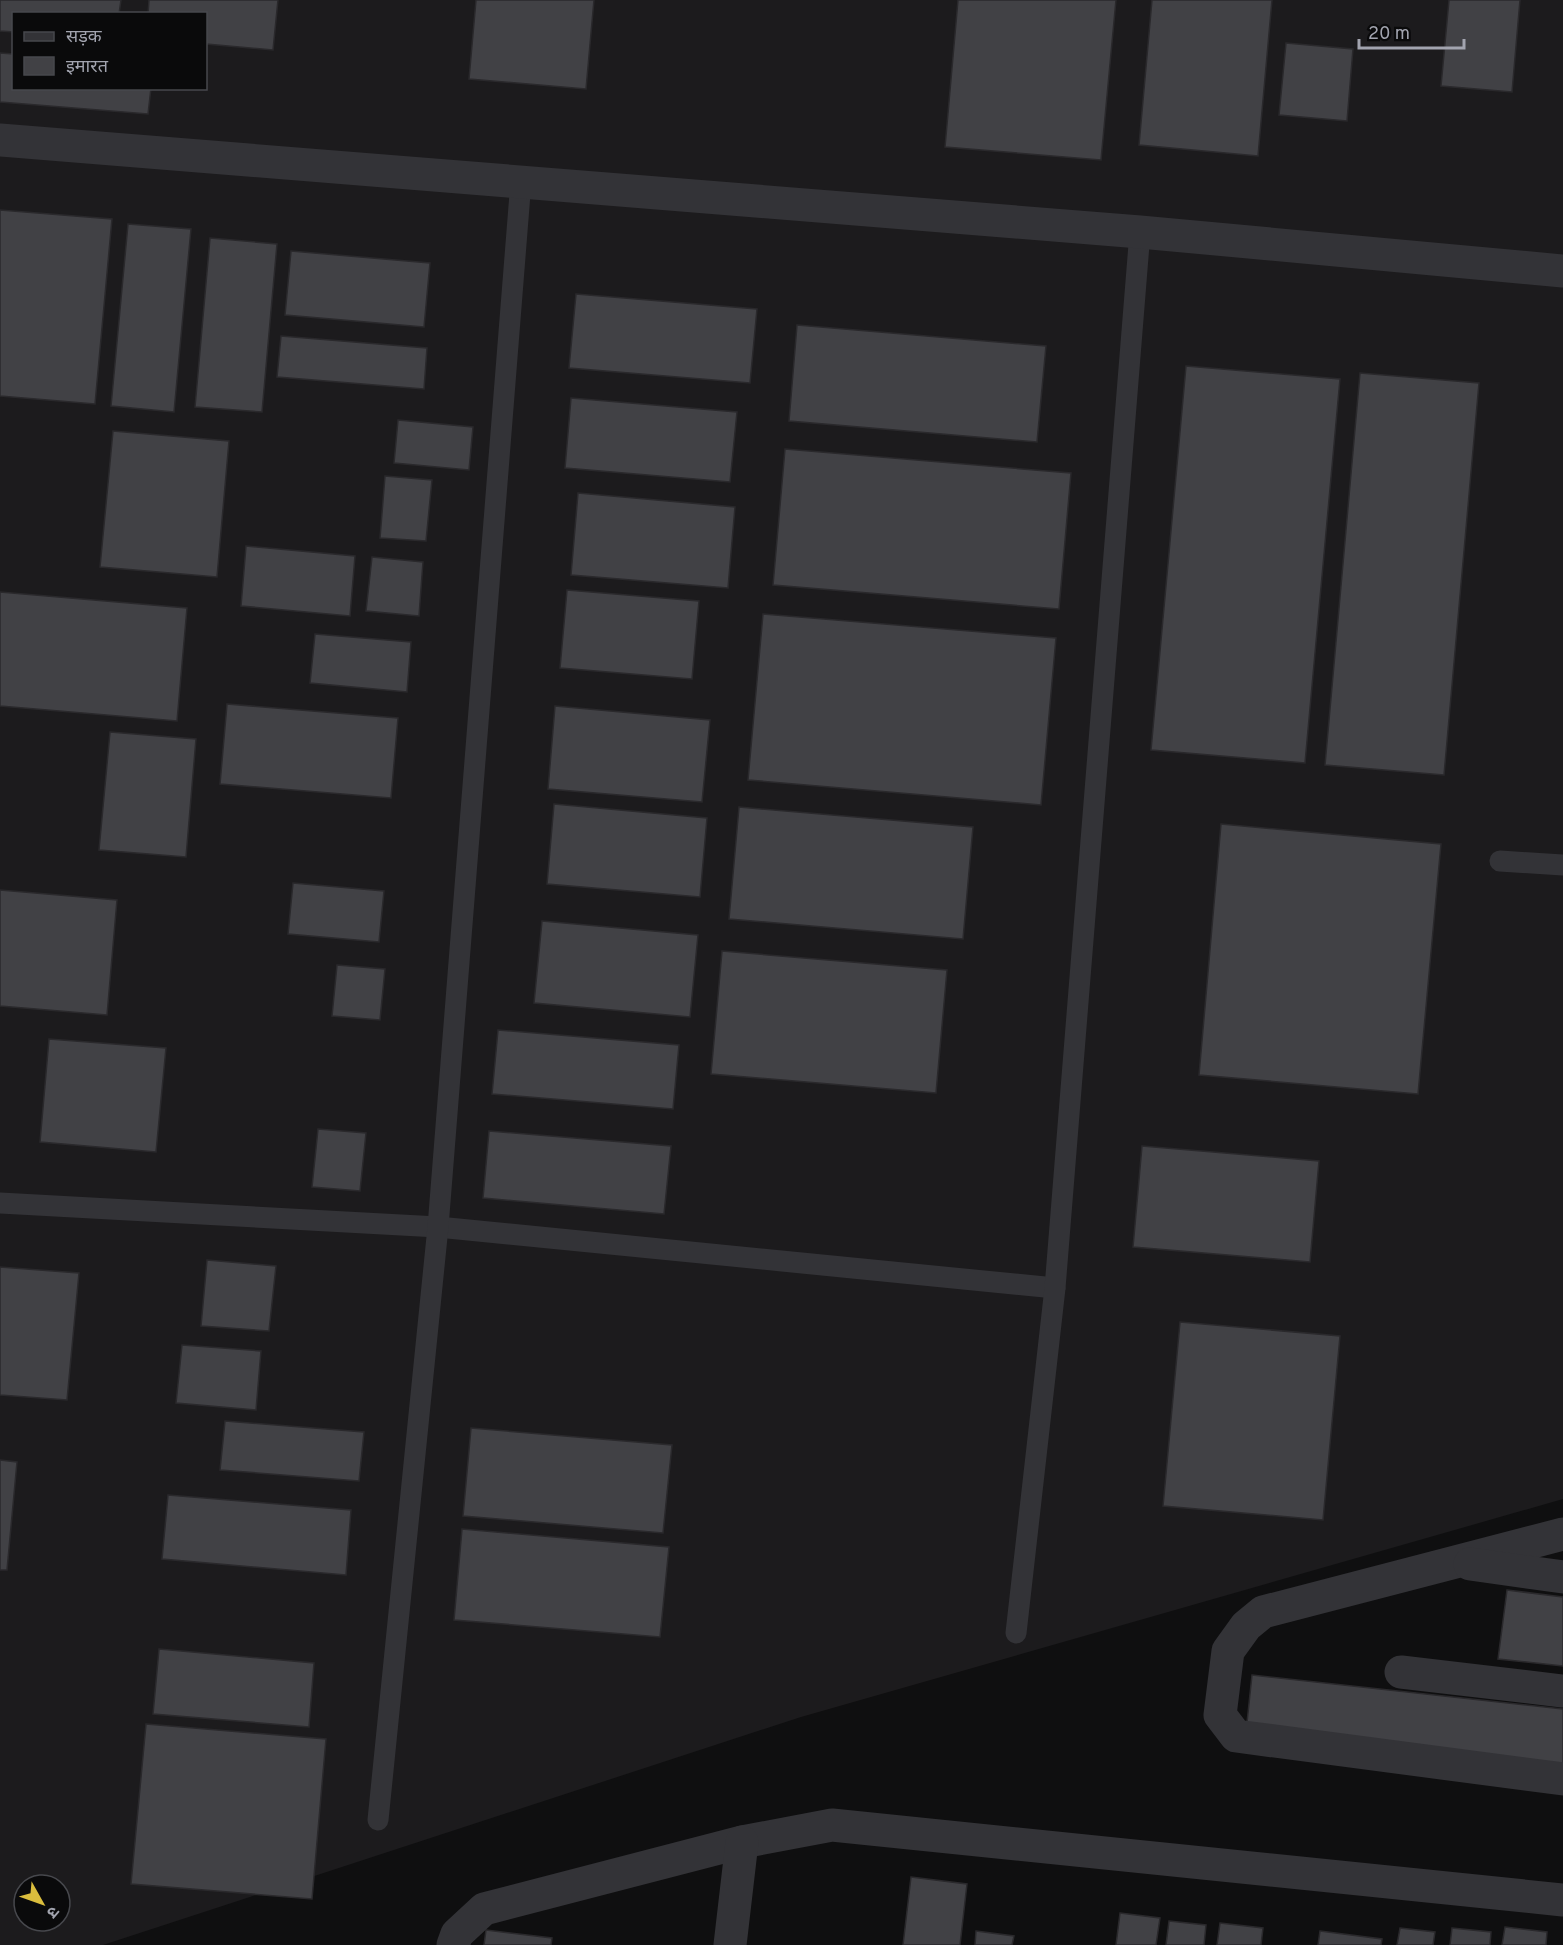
<svg xmlns="http://www.w3.org/2000/svg" width="1563" height="1945" font-family="Overpass,'Noto Sans Devanagari',sans-serif">
  <rect width="100%" height="100%" fill="#0f0f10"/>
  <path fill="#1c1b1d" fill-rule="evenodd" d="M 0,0 L 1563,0 L 1563,1499 L 801,1717 L 103,1945 L 0,1945 ZM 14,14 L 206,14 L 206,88 L 14,88 ZM 24,1885 L 60,1885 L 60,1921 L 24,1921 Z"/>
  <g fill="#414145" stroke="#2a292c" stroke-width="1.5">
    <polygon points="0,0 121,0 119,14 14,14 14,32 0,31"/>
    <polygon points="149,0 278,0 273,50 206,44 206,14 148,14"/>
    <polygon points="476,0 594,0 586,89 469,79"/>
    <polygon points="958,0 1116,0 1101,160 945,147"/>
    <polygon points="1152,0 1272,0 1258,156 1139,145"/>
    <polygon points="1449,0 1520,0 1512,92 1441,86"/>
    <polygon points="1286,43 1353,49 1347,121 1279,115"/>
    <polygon points="0,53 14,54 14,88 151,88 148,114 0,102"/>
    <polygon points="0,210 112,219 95,404 0,396"/>
    <polygon points="128,224 191,229 174,412 111,406"/>
    <polygon points="210,238 277,244 262,412 195,407"/>
    <polygon points="291,251 430,263 424,327 285,315"/>
    <polygon points="576,294 757,309 750,383 569,368"/>
    <polygon points="797,325 1046,346 1037,442 789,421"/>
    <polygon points="281,336 427,348 424,389 277,377"/>
    <polygon points="1186,366 1340,379 1305,763 1151,750"/>
    <polygon points="1360,373 1479,383 1444,775 1325,765"/>
    <polygon points="571,398 737,412 730,482 565,468"/>
    <polygon points="398,420 473,427 469,470 394,463"/>
    <polygon points="113,431 229,441 217,577 100,567"/>
    <polygon points="785,449 1071,473 1059,609 773,585"/>
    <polygon points="385,476 432,480 426,541 380,538"/>
    <polygon points="578,493 735,507 728,588 571,575"/>
    <polygon points="246,546 355,556 350,616 241,606"/>
    <polygon points="372,557 423,562 419,616 366,611"/>
    <polygon points="567,590 699,601 692,679 560,668"/>
    <polygon points="0,592 187,608 177,721 0,706"/>
    <polygon points="763,614 1056,638 1041,805 748,780"/>
    <polygon points="315,634 411,642 407,692 310,683"/>
    <polygon points="227,704 398,718 391,798 220,784"/>
    <polygon points="555,706 710,720 702,802 548,789"/>
    <polygon points="110,732 196,739 186,857 99,850"/>
    <polygon points="554,804 707,818 700,897 547,884"/>
    <polygon points="739,807 973,827 963,939 729,919"/>
    <polygon points="1221,824 1441,844 1418,1094 1199,1075"/>
    <polygon points="293,883 384,891 379,942 288,934"/>
    <polygon points="0,890 117,900 107,1015 0,1006"/>
    <polygon points="542,921 698,935 690,1017 534,1003"/>
    <polygon points="722,951 947,970 936,1093 711,1074"/>
    <polygon points="337,965 385,969 380,1020 332,1016"/>
    <polygon points="498,1030 679,1045 673,1109 492,1094"/>
    <polygon points="49,1039 166,1048 156,1152 40,1142"/>
    <polygon points="318,1129 366,1133 360,1191 312,1187"/>
    <polygon points="489,1131 671,1146 664,1214 483,1198"/>
    <polygon points="1142,1146 1319,1161 1310,1262 1133,1247"/>
    <polygon points="207,1260 276,1266 269,1331 201,1326"/>
    <polygon points="0,1267 79,1273 67,1400 0,1395"/>
    <polygon points="1180,1322 1340,1336 1323,1520 1163,1506"/>
    <polygon points="182,1345 261,1351 256,1410 176,1403"/>
    <polygon points="225,1421 364,1432 359,1481 220,1470"/>
    <polygon points="471,1428 672,1445 663,1533 463,1516"/>
    <polygon points="0,1460 17,1462 7,1570 0,1570"/>
    <polygon points="168,1495 351,1510 346,1575 162,1559"/>
    <polygon points="462,1529 669,1547 660,1637 454,1620"/>
    <polygon points="1507,1590 1563,1597 1563,1666 1498,1659"/>
    <polygon points="159,1649 314,1663 309,1727 153,1714"/>
    <polygon points="1252,1675 1563,1709 1563,1766 1246,1732"/>
    <polygon points="146,1724 326,1739 312,1899 131,1884"/>
    <polygon points="911,1877 967,1884 960,1945 903,1945"/>
    <polygon points="1120,1913 1160,1918 1156,1945 1116,1945"/>
    <polygon points="1169,1921 1206,1925 1204,1945 1166,1945"/>
    <polygon points="1220,1923 1263,1928 1261,1945 1217,1945"/>
    <polygon points="1505,1927 1547,1932 1546,1945 1502,1945"/>
    <polygon points="1400,1928 1435,1932 1433,1945 1397,1945"/>
    <polygon points="1452,1928 1491,1932 1490,1945 1450,1945"/>
    <polygon points="486,1930 552,1938 551,1945 484,1945"/>
    <polygon points="976,1931 1014,1936 1012,1945 975,1945"/>
    <polygon points="1320,1931 1382,1939 1381,1945 1318,1945"/>
  </g>
  <g fill="none" stroke-linecap="round" stroke-linejoin="round">
    <g stroke="#333337" stroke-width="21">
      <polyline points="1500,861 1563,865"/>
      <polyline points="0,1203 438,1227 1055,1288"/>
      <polyline points="1016,1633 1055,1288 1140,232"/>
      <polyline points="378,1820 438,1227 521,181"/>
    </g>
    <g stroke="#333337" stroke-width="33">
      <polyline points="0,140 1140,232 1563,271"/>
      <polyline points="1563,1534 1263,1612 1246,1626 1228,1651 1220,1715 1236,1736 1563,1779"/>
      <polyline points="1470,1564 1563,1577"/>
      <polyline points="1401,1672 1563,1691"/>
      <polyline points="453,1945 457,1934 484,1909 742,1842 832,1825 1563,1900"/>
      <polyline points="730,1945 742,1842"/>
    </g>
  </g>
  <rect x="12" y="12" width="195" height="78" fill="#0a0a0b" stroke="#47484d" stroke-width="1.5"/>
  <rect x="24" y="32" width="30" height="9" fill="#333337" stroke="#47484d" stroke-width="1.5"/>
  <text x="66" y="42" font-size="18" fill="#a2a4af">सड़क</text>
  <rect x="24" y="57" width="30" height="18" fill="#414145" stroke="#47484d" stroke-width="1.5"/>
  <text x="66" y="72" font-size="18" fill="#a2a4af">इमारत</text>
  <g transform="translate(42 1903) rotate(130)"><circle r="28" fill="#0a0a0b" stroke="#47484d" stroke-width="1.5"/>
  <path d="M0-4.5L10 22L0 15L-10 22Z" fill="#dabd3d"/>
  <text y="-9" font-size="16" font-weight="bold" text-anchor="middle" fill="#a2a4af">उ</text>
  </g>
  <path d="M1359 39v9h105v-9" fill="none" stroke="#a2a4af" stroke-width="3"/>
  <text x="1368" y="39" font-size="18" fill="#a2a4af" stroke="#0a0a0b" stroke-width="4.5" paint-order="stroke">20 m</text>
</svg>
